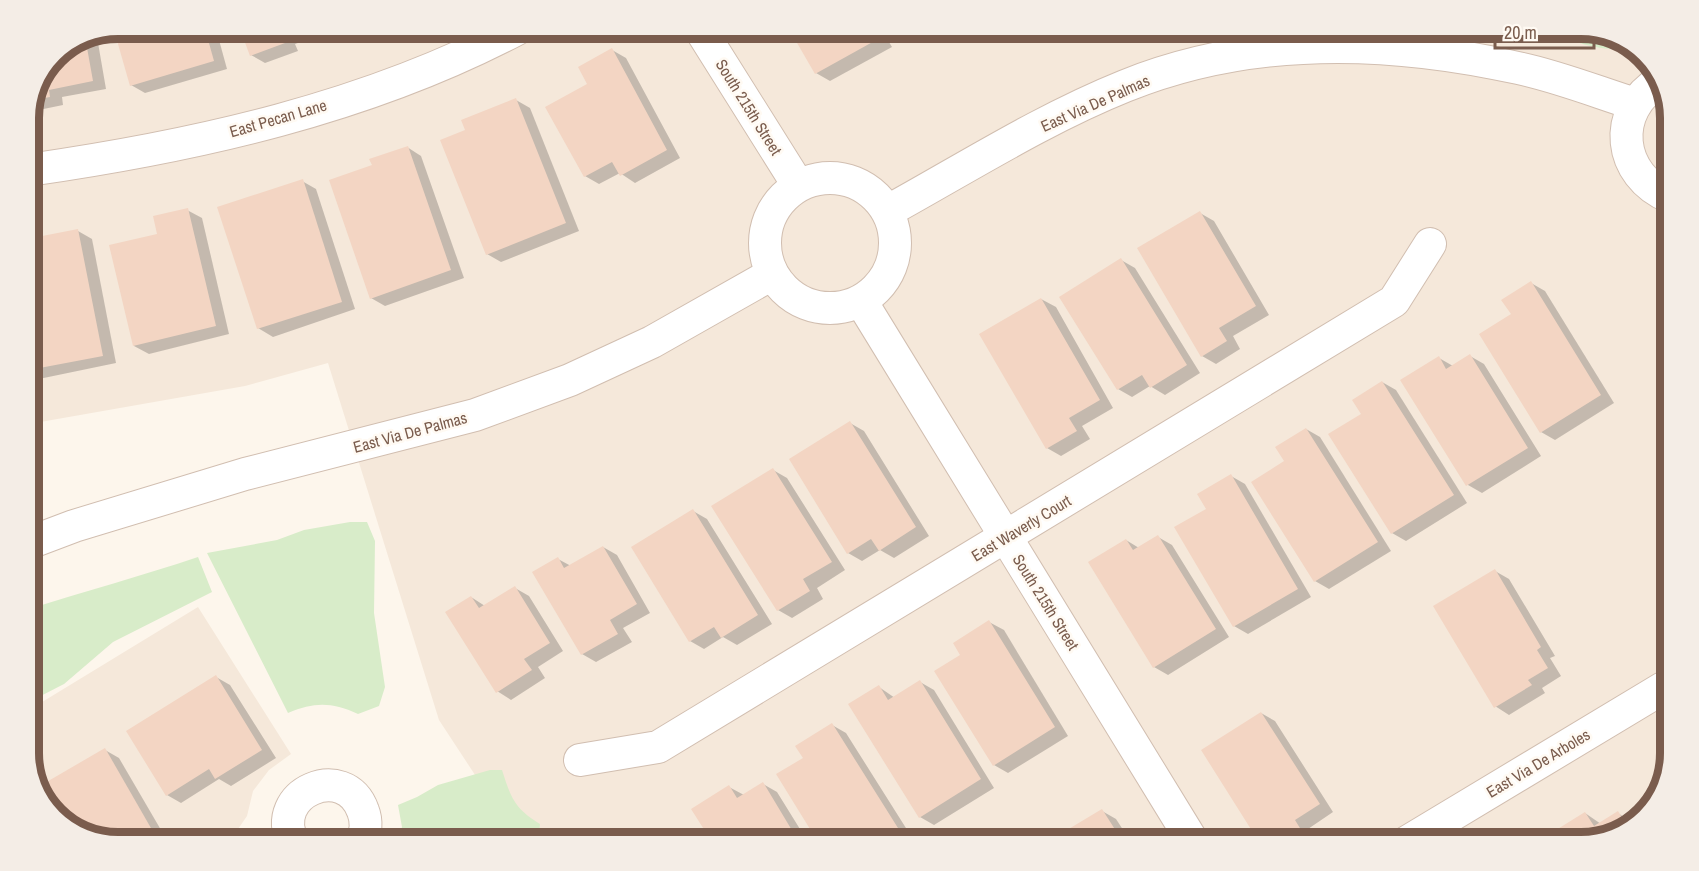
<svg xmlns="http://www.w3.org/2000/svg" width="1699" height="871" font-family="'Archivo Narrow',sans-serif">
  <rect width="100%" height="100%" fill="#fdf6ec"/>
  <g fill="#f5e8da">
    <polygon points="118,29 1581,29 1621,38 1656,69 1670,113 1670,753 1661,793 1630,828 1581,842 519,842 439,720 328,363 245,386 29,424 29,113 55,55"/>
    <polygon points="198,607 291,754 269,770 253,791 247,816 238,829 246,842 118,842 78,833 44,803 29,759 29,710"/>
  </g>
  <g fill="#d8ecc9">
    <path d="M 1537,29 C 1567,28 1606,25 1631,47 C 1601,55 1565,37 1537,29 Z"/>
    <path d="M 350,522 L 367,522 L 375,541 L 374,613 L 385,687 L 379,706 L 358,714 C 331,702 315,702 288,713 L 207,553 L 277,540 L 304,530 Z"/>
    <path d="M 198,557 L 212,592 L 113,642 L 64,684 L 29,702 L 29,609 C 85,591 142,576 198,557 Z"/>
    <path d="M 490,770 L 502,770 C 511,798 514,808 540,824 L 538,842 L 397,842 L 402,827 L 398,805 L 417,797 L 438,785 Z"/>
  </g>
  <g fill="#0003">
    <polygon points="118,29 216,29 227,69 145,93 131,85 116,30"/>
    <polygon points="241,29 338,29 295,44 298,51 265,63 251,55"/>
    <polygon points="791,29 881,29 892,47 830,81 816,73"/>
    <polygon points="901,29 929,29 914,36"/>
    <polygon points="97,37 106,89 62,97 63,105 29,112 55,55"/>
    <polygon points="612,50 626,58 680,158 635,183 620,173 599,184 585,176 589,84"/>
    <polygon points="516,100 530,108 579,231 501,262 487,254 467,131"/>
    <polygon points="407,147 421,156 464,278 385,306 371,298 374,166"/>
    <polygon points="302,181 316,189 355,309 273,337 258,328"/>
    <polygon points="187,210 202,218 229,334 149,354 134,346 159,235"/>
    <polygon points="1200,213 1214,221 1269,315 1233,336 1240,349 1216,364 1202,356"/>
    <polygon points="78,231 92,239 116,363 34,380 29,376 29,246"/>
    <polygon points="1121,260 1135,268 1200,373 1165,395 1150,386 1132,397 1118,389"/>
    <polygon points="1531,283 1545,291 1614,403 1555,440 1541,432 1513,315"/>
    <polygon points="1041,299 1056,307 1113,408 1082,426 1090,439 1061,456 1047,448"/>
    <polygon points="1470,356 1484,364 1541,456 1482,493 1468,485 1439,358 1453,366"/>
    <polygon points="1382,382 1396,390 1467,503 1406,541 1392,533 1363,414"/>
    <polygon points="850,423 864,431 929,536 894,558 880,550 862,561 848,553"/>
    <polygon points="1306,429 1320,437 1391,551 1329,589 1315,581 1286,462"/>
    <polygon points="773,470 787,478 845,570 817,588 823,599 792,618 778,610"/>
    <polygon points="1231,476 1245,484 1311,597 1248,634 1234,626 1208,510"/>
    <polygon points="1664,488 1670,488 1670,611 1661,606"/>
    <polygon points="693,511 707,519 772,624 737,645 723,637 704,649 690,641"/>
    <polygon points="1158,537 1172,545 1229,637 1168,675 1154,667 1126,540 1139,548"/>
    <polygon points="603,547 617,555 650,613 623,628 632,642 596,662 582,654 558,559 571,566"/>
    <polygon points="1495,571 1509,579 1555,656 1550,658 1561,676 1542,688 1545,693 1509,715 1495,706"/>
    <polygon points="515,588 529,596 563,651 538,667 545,678 511,700 497,691 471,597 485,606"/>
    <polygon points="989,622 1004,630 1068,736 1008,773 994,765 962,655"/>
    <polygon points="216,677 230,685 276,758 231,786 219,779 181,803 167,795"/>
    <polygon points="920,682 934,690 994,788 934,825 920,817 879,687 895,698"/>
    <polygon points="1261,713 1275,721 1333,812 1308,829 1316,841 1314,842 1261,842 1203,750"/>
    <polygon points="832,725 846,733 911,836 900,842 820,842 778,775 805,758"/>
    <polygon points="105,750 119,758 168,842 118,842 78,833 44,803 39,788"/>
    <polygon points="763,784 777,792 808,842 714,842 693,809 729,787 744,795"/>
    <polygon points="1102,811 1116,819 1131,842 1050,842"/>
    <polygon points="1585,813 1601,824 1618,813 1634,824 1630,828 1581,842 1554,842 1550,835"/>
    <polygon points="686,830 702,842 640,842 653,835 666,842"/>
  </g>
  <g fill="#f3d5c3">
    <polygon points="118,29 205,29 214,61 130,86 114,30"/>
    <polygon points="240,29 302,29 282,36 285,43 250,56"/>
    <polygon points="789,29 873,29 878,39 815,74"/>
    <polygon points="86,42 93,81 49,90 50,97 34,100 55,55"/>
    <polygon points="612,48 667,150 620,176 612,162 584,177 545,107 587,84 578,67"/>
    <polygon points="516,98 566,223 486,255 440,140 465,130 461,120"/>
    <polygon points="408,146 451,270 370,299 329,180 372,165 369,159"/>
    <polygon points="303,179 342,302 257,329 217,207"/>
    <polygon points="188,208 216,326 133,346 109,245 157,234 153,216"/>
    <polygon points="1200,211 1256,306 1219,328 1227,341 1201,357 1137,248"/>
    <polygon points="78,229 103,356 29,370 29,244 38,242 37,237"/>
    <polygon points="1121,258 1187,365 1150,388 1142,375 1117,390 1059,297"/>
    <polygon points="1531,281 1601,395 1540,433 1479,334 1511,314 1501,300"/>
    <polygon points="1041,298 1100,400 1069,418 1077,431 1046,449 979,334"/>
    <polygon points="1470,354 1528,448 1466,486 1400,380 1439,356 1446,369"/>
    <polygon points="1382,381 1454,495 1391,534 1328,434 1361,414 1352,400"/>
    <polygon points="850,421 916,527 879,551 871,539 847,554 789,459"/>
    <polygon points="1306,428 1378,542 1314,582 1251,482 1284,461 1275,447"/>
    <polygon points="773,468 832,562 803,579 810,591 777,611 711,506"/>
    <polygon points="1231,474 1298,589 1233,627 1174,527 1206,509 1197,494"/>
    <polygon points="1662,487 1670,487 1670,607 1659,607"/>
    <polygon points="693,509 758,615 721,638 714,627 689,642 631,547"/>
    <polygon points="1158,535 1216,629 1153,668 1088,562 1126,539 1133,550"/>
    <polygon points="603,546 637,604 610,620 618,634 581,655 532,572 558,557 564,568"/>
    <polygon points="1495,569 1541,647 1537,650 1548,668 1528,680 1532,685 1494,708 1433,606"/>
    <polygon points="515,586 550,643 524,659 532,670 496,693 445,612 471,596 479,608"/>
    <polygon points="989,620 1055,727 993,766 934,671 960,655 953,643"/>
    <polygon points="216,675 262,750 215,779 209,769 166,796 126,731"/>
    <polygon points="920,680 981,779 919,818 848,704 879,685 888,700"/>
    <polygon points="1261,712 1320,804 1295,820 1303,833 1288,842 1259,842 1201,750"/>
    <polygon points="832,723 898,828 874,842 818,842 776,774 803,758 795,746"/>
    <polygon points="105,748 159,842 118,842 78,833 44,803 38,787"/>
    <polygon points="763,782 799,842 712,842 691,809 729,785 737,798"/>
    <polygon points="1102,809 1123,842 1047,842"/>
    <polygon points="1618,811 1628,828 1581,842 1552,842 1548,835 1585,812 1594,826"/>
    <polygon points="686,829 694,842 662,842"/>
    <polygon points="653,833 658,842 637,842"/>
  </g>
  <g fill="none" stroke-linecap="round" stroke-linejoin="round">
    <g stroke="#d1beb0" stroke-width="34">
      <g id="street">
        <polyline points="700,29 798,185"/>
        <path d="M 1660,81 C 1610,111 1618,176 1670,197"/>
        <path d="M 29,170 C 196,146 367,108 517,29"/>
        <circle cx="830" cy="243" r="65"/>
        <path d="M 888,211 C 966,168 1043,119 1125,86 C 1251,35 1387,39 1518,68 C 1557,76 1597,92 1635,104"/>
        <polyline points="861,301 1193,842"/>
        <polyline points="29,543 74,526 245,474 475,415 570,380 652,342 772,274"/>
        <polyline points="580,760 658,747 1394,301 1430,244"/>
        <path d="M 293,842 C 268,793 345,760 363,811 C 367,821 366,833 361,842"/>
        <polyline points="1407,842 1663,688 1670,687"/>
      </g>
    </g>
    <use href="#street" stroke="#fff" stroke-width="32"/>
  </g>
  <g text-anchor="middle" stroke-width="5" stroke-linejoin="round" paint-order="stroke">
    <g font-size="16" fill="#7a5c4d" stroke="#fffaf3">
      <text transform="translate(1095 103) rotate(-24)" y="6">East Via De Palmas</text>
      <text transform="translate(749 107) rotate(58)" y="6">South 215th Street</text>
      <text transform="translate(278 118) rotate(-16)" y="6">East Pecan Lane</text>
      <text transform="translate(410 432) rotate(-15)" y="6">East Via De Palmas</text>
      <text transform="translate(1021 528) rotate(-31)" y="6">East Waverly Court</text>
      <text transform="translate(1046 602) rotate(58)" y="6">South 215th Street</text>
      <text transform="translate(1538 763) rotate(-31)" y="6">East Via De Arboles</text>
    </g>
  </g>
  <path d="M0 0H1699V871H0ZM118 39H1581A79 79 0 0 1 1660 118V753A79 79 0 0 1 1581 832H118A79 79 0 0 1 39 753V118A79 79 0 0 1 118 39Z" fill="#f4ede6" fill-rule="evenodd"/>
  <path fill="none" stroke="#7a5c4d" stroke-width="8" d="M118 39H1581A79 79 0 0 1 1660 118V753A79 79 0 0 1 1581 832H118A79 79 0 0 1 39 753V118A79 79 0 0 1 118 39Z"/>
  <path d="M1495 39v9h99v-9" fill="none" stroke="#7a5c4d" stroke-width="3"/>
  <text x="1504" y="39" font-size="18" fill="#7a5c4d" stroke="#fffaf3" stroke-width="4.5" paint-order="stroke">20 m</text>
</svg>
